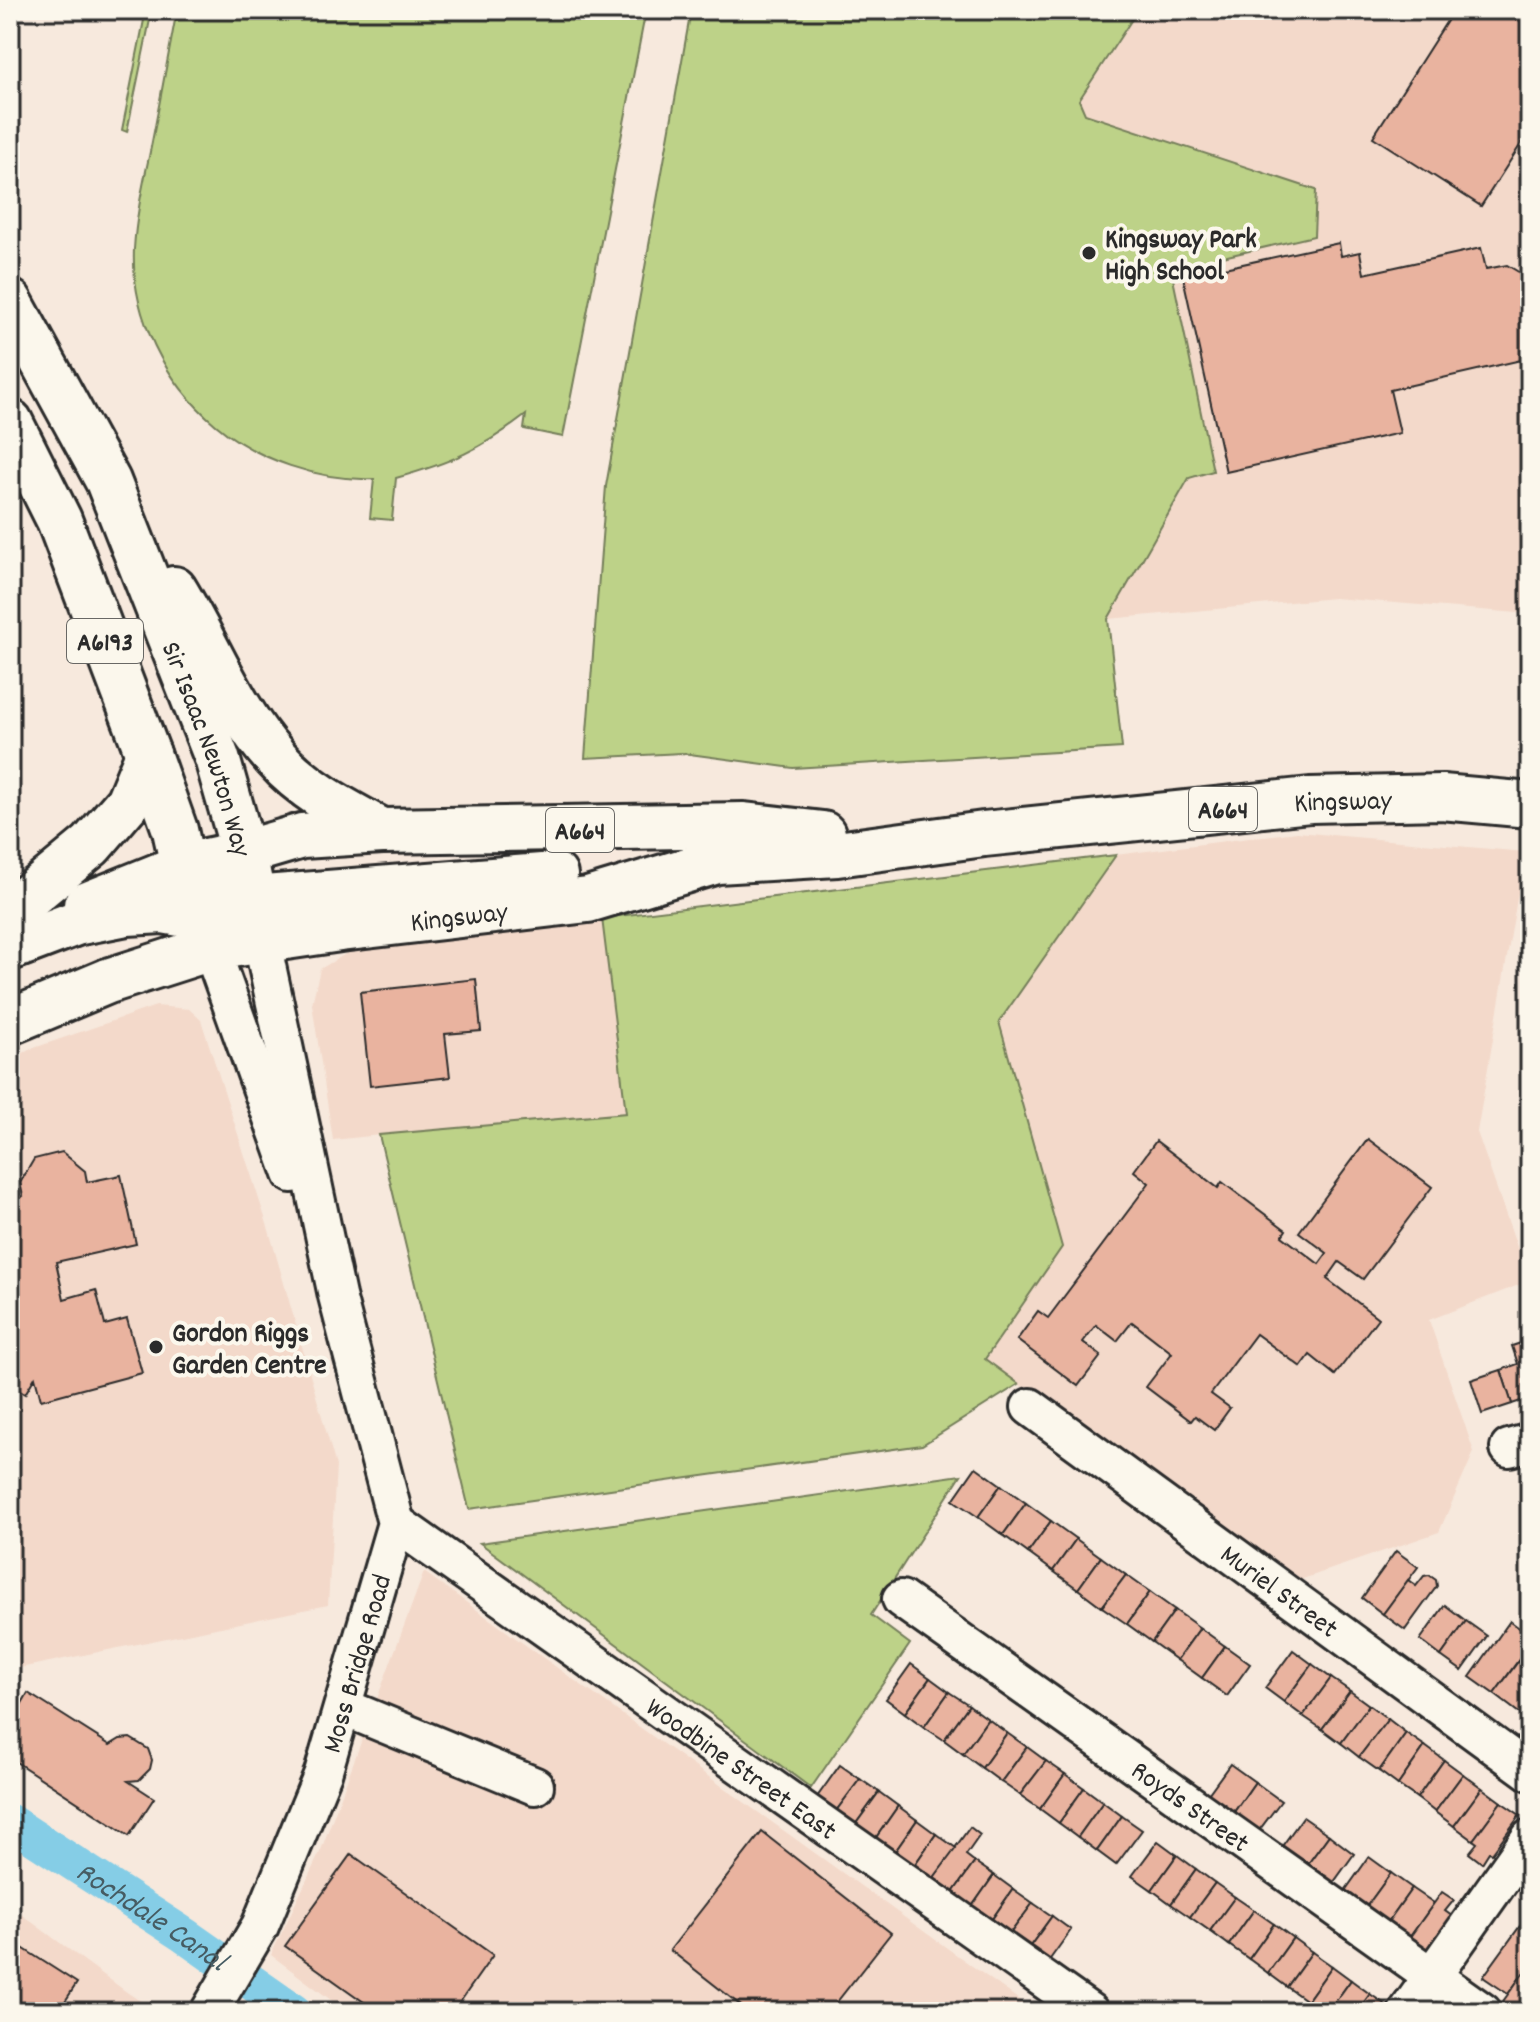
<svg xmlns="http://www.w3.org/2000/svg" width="1540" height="2022" font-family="Dekko,sans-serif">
  <rect width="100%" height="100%" fill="#f7e9dd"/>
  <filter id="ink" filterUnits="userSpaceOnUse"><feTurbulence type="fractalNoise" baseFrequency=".0125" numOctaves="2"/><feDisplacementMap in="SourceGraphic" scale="16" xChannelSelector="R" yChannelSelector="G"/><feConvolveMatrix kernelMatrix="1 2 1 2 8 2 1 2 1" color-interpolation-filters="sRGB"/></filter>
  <g filter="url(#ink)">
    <g fill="#f3d9ca">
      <polygon points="691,10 1530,10 1530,614 1334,598 1108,619 1122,748 793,768 682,753 585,758 606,486"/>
      <polygon points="1297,832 1525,852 1477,1132 1529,1281 1429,1320 1474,1452 1439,1532 1294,1582 1019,1384 922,1445 469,1509 380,1135 333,1140 312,1004 320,969 349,952"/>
      <polygon points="156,1006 189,1009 201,1020 268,1227 336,1466 328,1605 10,1670 10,1060 31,1049"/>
      <polygon points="424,1572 1036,2012 347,2012 271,1955 321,1850"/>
      <polygon points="10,1906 128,1993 157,2012 10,2012"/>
    </g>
    <g fill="#bdd288" stroke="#747e5a" stroke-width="2">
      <polygon points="146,10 152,10 127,132 122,130"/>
      <path d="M 177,10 L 646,10 L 563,437 L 524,429 L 526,415 C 482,449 450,463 396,478 L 392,520 L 370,518 L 374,479 C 320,481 257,460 216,425 C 165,382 131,316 134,249 C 136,215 144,181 151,147 C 160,102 168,56 177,10 Z"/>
      <polygon points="691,10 1138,10 1079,100 1085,114 1316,190 1314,236 1171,269 1213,471 1189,478 1108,619 1122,748 793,768 682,753 585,758 606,486"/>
      <polygon points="1116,855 999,1022 1062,1247 985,1359 1019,1384 922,1445 469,1509 379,1135 626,1113 602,918"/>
      <polygon points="961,1475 871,1615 910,1644 811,1788 480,1543"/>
    </g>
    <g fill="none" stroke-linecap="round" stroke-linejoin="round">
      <path stroke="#85cde6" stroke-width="36" id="s1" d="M 10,1822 L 184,1935 L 294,2012"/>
    </g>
    <g fill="#e9b39f" stroke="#2b2b2b" stroke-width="2">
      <polygon points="1454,10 1530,10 1530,130 1481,206 1373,137"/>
      <polygon points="1339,243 1341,256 1360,252 1364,274 1481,248 1486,269 1507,265 1530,279 1530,358 1390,390 1400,433 1226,472 1183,277"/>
      <polygon points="476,979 481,1031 445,1034 450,1077 370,1086 360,992"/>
      <polygon points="1368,1139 1432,1187 1363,1279 1339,1262 1327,1279 1378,1318 1335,1375 1310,1355 1301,1367 1256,1334 1211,1394 1230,1408 1214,1430 1195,1416 1191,1421 1146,1387 1172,1353 1132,1322 1117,1341 1096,1325 1083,1342 1101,1356 1078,1386 1017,1340 1038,1311 1048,1318 1149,1183 1134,1171 1156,1141 1218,1188 1222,1182 1286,1230 1282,1236 1319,1264 1327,1253 1299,1232"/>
      <polygon points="62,1152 85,1171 87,1182 121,1175 136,1244 56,1262 64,1299 96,1290 105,1325 127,1319 142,1373 41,1400 35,1377 25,1394 10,1385 10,1199 23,1196 20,1183 34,1159"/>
      <polygon points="1530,1340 1530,1398 1512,1404 1501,1370 1518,1364 1512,1346"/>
      <polygon points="1501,1370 1512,1404 1482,1414 1471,1380"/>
      <polygon points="976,1467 1001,1485 978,1517 953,1500"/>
      <polygon points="1001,1485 1026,1503 1003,1535 978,1517"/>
      <polygon points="1026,1503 1051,1521 1028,1553 1003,1535"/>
      <polygon points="1051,1521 1076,1539 1053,1571 1028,1553"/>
      <polygon points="1076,1539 1101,1557 1078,1589 1053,1571"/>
      <polygon points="1396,1551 1418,1567 1383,1614 1362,1598"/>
      <polygon points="1101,1557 1126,1575 1102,1607 1078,1589"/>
      <polygon points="1126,1575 1150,1592 1127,1624 1102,1607"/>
      <polygon points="1429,1575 1436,1580 1437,1586 1405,1630 1383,1614 1408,1580 1416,1586 1424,1576"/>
      <polygon points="1150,1592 1175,1610 1152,1642 1127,1624"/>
      <polygon points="1445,1605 1466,1621 1441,1656 1420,1640"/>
      <polygon points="1175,1610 1200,1628 1177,1660 1152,1642"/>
      <polygon points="1466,1621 1487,1636 1462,1671 1441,1656"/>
      <polygon points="1510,1621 1530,1636 1530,1644 1494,1694 1470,1677"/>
      <polygon points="1200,1628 1225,1646 1202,1678 1177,1660"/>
      <polygon points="1225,1646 1250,1664 1227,1696 1202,1678"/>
      <polygon points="1293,1650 1312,1664 1284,1702 1265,1688"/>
      <polygon points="1520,1659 1530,1667 1530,1714 1527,1719 1494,1694"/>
      <polygon points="911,1664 930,1678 905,1713 886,1699"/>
      <polygon points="1312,1664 1331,1678 1303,1716 1284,1702"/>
      <polygon points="930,1678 949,1692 924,1727 905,1713"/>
      <polygon points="1331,1678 1350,1691 1322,1729 1303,1716"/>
      <polygon points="1350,1691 1369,1705 1341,1743 1322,1729"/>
      <polygon points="949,1692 969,1705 944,1740 924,1727"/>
      <polygon points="28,1693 110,1745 120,1739 130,1738 148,1749 152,1760 150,1769 139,1780 128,1781 154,1798 129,1836 10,1758 10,1705 18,1710"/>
      <polygon points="969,1705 988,1719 963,1754 944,1740"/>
      <polygon points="1369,1705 1388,1719 1359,1757 1341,1743"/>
      <polygon points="988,1719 1007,1733 982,1768 963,1754"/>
      <polygon points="1388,1719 1406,1733 1379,1771 1359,1757"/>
      <polygon points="1007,1733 1027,1747 1001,1782 982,1768"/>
      <polygon points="1406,1733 1425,1746 1398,1785 1379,1771"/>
      <polygon points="1425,1746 1444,1760 1417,1798 1398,1785"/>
      <polygon points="1027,1747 1046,1761 1020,1795 1001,1782"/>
      <polygon points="1444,1760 1463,1774 1435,1812 1417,1798"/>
      <polygon points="1046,1761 1065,1774 1040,1809 1020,1795"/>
      <polygon points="1230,1764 1255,1782 1232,1815 1206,1797"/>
      <polygon points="840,1765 860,1779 836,1811 817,1797"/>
      <polygon points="1065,1774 1084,1788 1059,1823 1040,1809"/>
      <polygon points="1463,1774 1482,1788 1454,1826 1435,1812"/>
      <polygon points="860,1779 879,1792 855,1825 836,1811"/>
      <polygon points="1255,1782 1281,1801 1257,1833 1232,1815"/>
      <polygon points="1084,1788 1103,1802 1078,1837 1059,1823"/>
      <polygon points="1482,1788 1501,1802 1473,1840 1454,1826"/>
      <polygon points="879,1792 898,1806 875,1839 855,1825"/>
      <polygon points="1103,1802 1122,1816 1097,1851 1078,1837"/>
      <polygon points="1501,1802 1520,1815 1492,1853 1489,1852 1482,1863 1469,1853 1477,1843 1473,1840"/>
      <polygon points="898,1806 917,1820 894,1853 875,1839"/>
      <polygon points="1122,1816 1142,1830 1116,1865 1097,1851"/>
      <polygon points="1303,1817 1329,1835 1305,1868 1280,1849"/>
      <polygon points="917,1820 936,1834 913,1867 894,1853"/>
      <polygon points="970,1827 980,1835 966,1855 975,1862 952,1894 932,1880"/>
      <polygon points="762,1832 891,1933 829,2012 749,2012 670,1950"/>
      <polygon points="936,1834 956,1848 932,1880 913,1867"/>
      <polygon points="1329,1835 1354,1854 1331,1886 1305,1868"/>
      <polygon points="1158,1841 1177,1855 1152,1890 1132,1876"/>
      <polygon points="351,1854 493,1955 453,2012 378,2012 285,1946"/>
      <polygon points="1177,1855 1196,1869 1171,1904 1152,1890"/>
      <polygon points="1369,1857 1391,1873 1364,1910 1342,1895"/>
      <polygon points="975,1862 994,1875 971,1908 952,1894"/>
      <polygon points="1196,1869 1215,1883 1190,1917 1171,1904"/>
      <polygon points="1391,1873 1412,1888 1385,1926 1364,1910"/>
      <polygon points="994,1875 1013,1889 990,1922 971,1908"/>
      <polygon points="1215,1883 1235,1897 1210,1931 1190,1917"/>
      <polygon points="1412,1888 1434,1903 1407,1941 1385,1926"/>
      <polygon points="1013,1889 1033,1903 1009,1935 990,1922"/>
      <polygon points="1442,1892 1454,1900 1445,1911 1456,1919 1429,1956 1407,1941"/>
      <polygon points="1235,1897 1254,1910 1229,1945 1210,1931"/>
      <polygon points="1033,1903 1052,1916 1028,1949 1009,1935"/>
      <polygon points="1254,1910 1274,1924 1249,1959 1229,1945"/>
      <polygon points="1052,1916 1071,1930 1048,1962 1028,1949"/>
      <polygon points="1274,1924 1293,1938 1268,1973 1249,1959"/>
      <polygon points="1520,1926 1530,1933 1530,1964 1508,1994 1483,1977"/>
      <polygon points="1293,1938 1312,1952 1287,1987 1268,1973"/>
      <polygon points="10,1940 77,1983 58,2012 10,2012"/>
      <polygon points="1312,1952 1332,1966 1307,2001 1287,1987"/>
      <polygon points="1332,1966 1351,1980 1328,2012 1322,2012 1307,2001"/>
      <polygon points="1527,1968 1530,1970 1530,2007 1526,2012 1512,2012 1501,2004"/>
      <polygon points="1351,1980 1370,1994 1357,2012 1328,2012"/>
      <polygon points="1370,1994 1389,2007 1386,2012 1357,2012"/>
    </g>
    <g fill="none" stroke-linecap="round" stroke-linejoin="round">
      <g stroke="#2b2b2b" stroke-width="42">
        <g id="minor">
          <polyline points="211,948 292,1174"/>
          <path id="s2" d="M 1030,1407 L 1530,1772"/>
          <polyline points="1509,1448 1530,1442"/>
          <path id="s3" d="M 396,1523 L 1090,2012"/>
          <path id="s4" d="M 901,1599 L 1483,2012"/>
          <polyline points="343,1707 535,1786"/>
          <path id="s5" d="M 209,2012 L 260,1926 L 323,1773 L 396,1523 L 337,1296 L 262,942"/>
          <polyline points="1407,2012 1530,1838"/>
        </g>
      </g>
      <g stroke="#2b2b2b" stroke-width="50">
        <g id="major">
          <polyline points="86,905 183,866"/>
          <polyline points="10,912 91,845 128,802 148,754"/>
          <polyline points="10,948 76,923 127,913 163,911 227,922 262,942"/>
          <polyline points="10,1022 108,981 211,948"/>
        </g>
      </g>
      <g stroke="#2b2b2b" stroke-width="50">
        <g id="highway">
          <path id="s6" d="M 10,302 L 108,481 L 217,758 L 244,853 L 262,942"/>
          <path id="s7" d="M 10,422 L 59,520 L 148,754 L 175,830 L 183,866 L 211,948 L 340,929 L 588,900 L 717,861 L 837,854 L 984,834 L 1310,800 L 1442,797 L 1530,805"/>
          <path d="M 174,589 C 208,644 232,710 276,758 C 305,791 345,811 382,831"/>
          <polyline points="183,866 244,853 302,836 382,831 744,825 823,834"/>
          <polyline points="226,893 252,899 555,875"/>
        </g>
      </g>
      <use href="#minor" stroke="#fbf7ec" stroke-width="36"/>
      <use href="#major" stroke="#fbf7ec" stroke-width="44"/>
      <use href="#highway" stroke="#fbf7ec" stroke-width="44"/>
    </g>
  </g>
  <g fill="#2b2b2b" stroke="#fbf7ec" stroke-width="3">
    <circle cx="1089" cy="253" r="8"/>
    <circle cx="156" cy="1347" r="8"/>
  </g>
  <g text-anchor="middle" stroke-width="8" stroke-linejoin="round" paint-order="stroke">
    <g fill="#fbf7ec" stroke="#696865" stroke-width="2">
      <rect x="67" y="619" width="76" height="44" rx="6"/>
      <rect x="1189" y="787" width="68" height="44" rx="6"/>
      <rect x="546" y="808" width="68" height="44" rx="6"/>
    </g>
    <g font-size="26" font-weight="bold" fill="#2b2b2b">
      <text x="105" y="650">A6193</text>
      <text x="1223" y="818">A664</text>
      <text x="580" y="839">A664</text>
    </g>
    <g font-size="28" font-weight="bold" fill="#2b2b2b" stroke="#fbf7ec" text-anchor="start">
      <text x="1105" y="247">Kingsway Park<tspan x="1105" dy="32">High School</tspan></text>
      <text x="172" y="1341">Gordon Riggs<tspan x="172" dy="32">Garden Centre</tspan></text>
    </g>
    <g font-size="28" fill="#2b2b2b" stroke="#fbf7ec">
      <text dy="10" stroke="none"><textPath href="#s6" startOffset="490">Sir Isaac Newton Way</textPath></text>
      <text dy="10" stroke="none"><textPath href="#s7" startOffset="1708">Kingsway</textPath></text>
      <text dy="10" stroke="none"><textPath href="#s7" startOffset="814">Kingsway</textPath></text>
      <text dy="10" stroke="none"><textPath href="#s2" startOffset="310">Muriel Street</textPath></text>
      <text dy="10" stroke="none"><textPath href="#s5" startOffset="380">Moss Bridge Road</textPath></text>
      <text dy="10" stroke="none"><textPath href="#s3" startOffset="424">Woodbine Street East</textPath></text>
      <text dy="10" stroke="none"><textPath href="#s4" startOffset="356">Royds Street</textPath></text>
    </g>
    <g font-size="30" font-style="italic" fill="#465c63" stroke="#fbf7ec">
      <text dy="10" stroke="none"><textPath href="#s1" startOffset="170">Rochdale Canal</textPath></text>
    </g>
  </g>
  <rect width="1540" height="2022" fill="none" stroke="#fbf7ec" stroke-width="40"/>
  <rect x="20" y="20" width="1500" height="1982" fill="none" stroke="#2b2b2b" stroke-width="3" filter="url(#ink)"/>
</svg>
